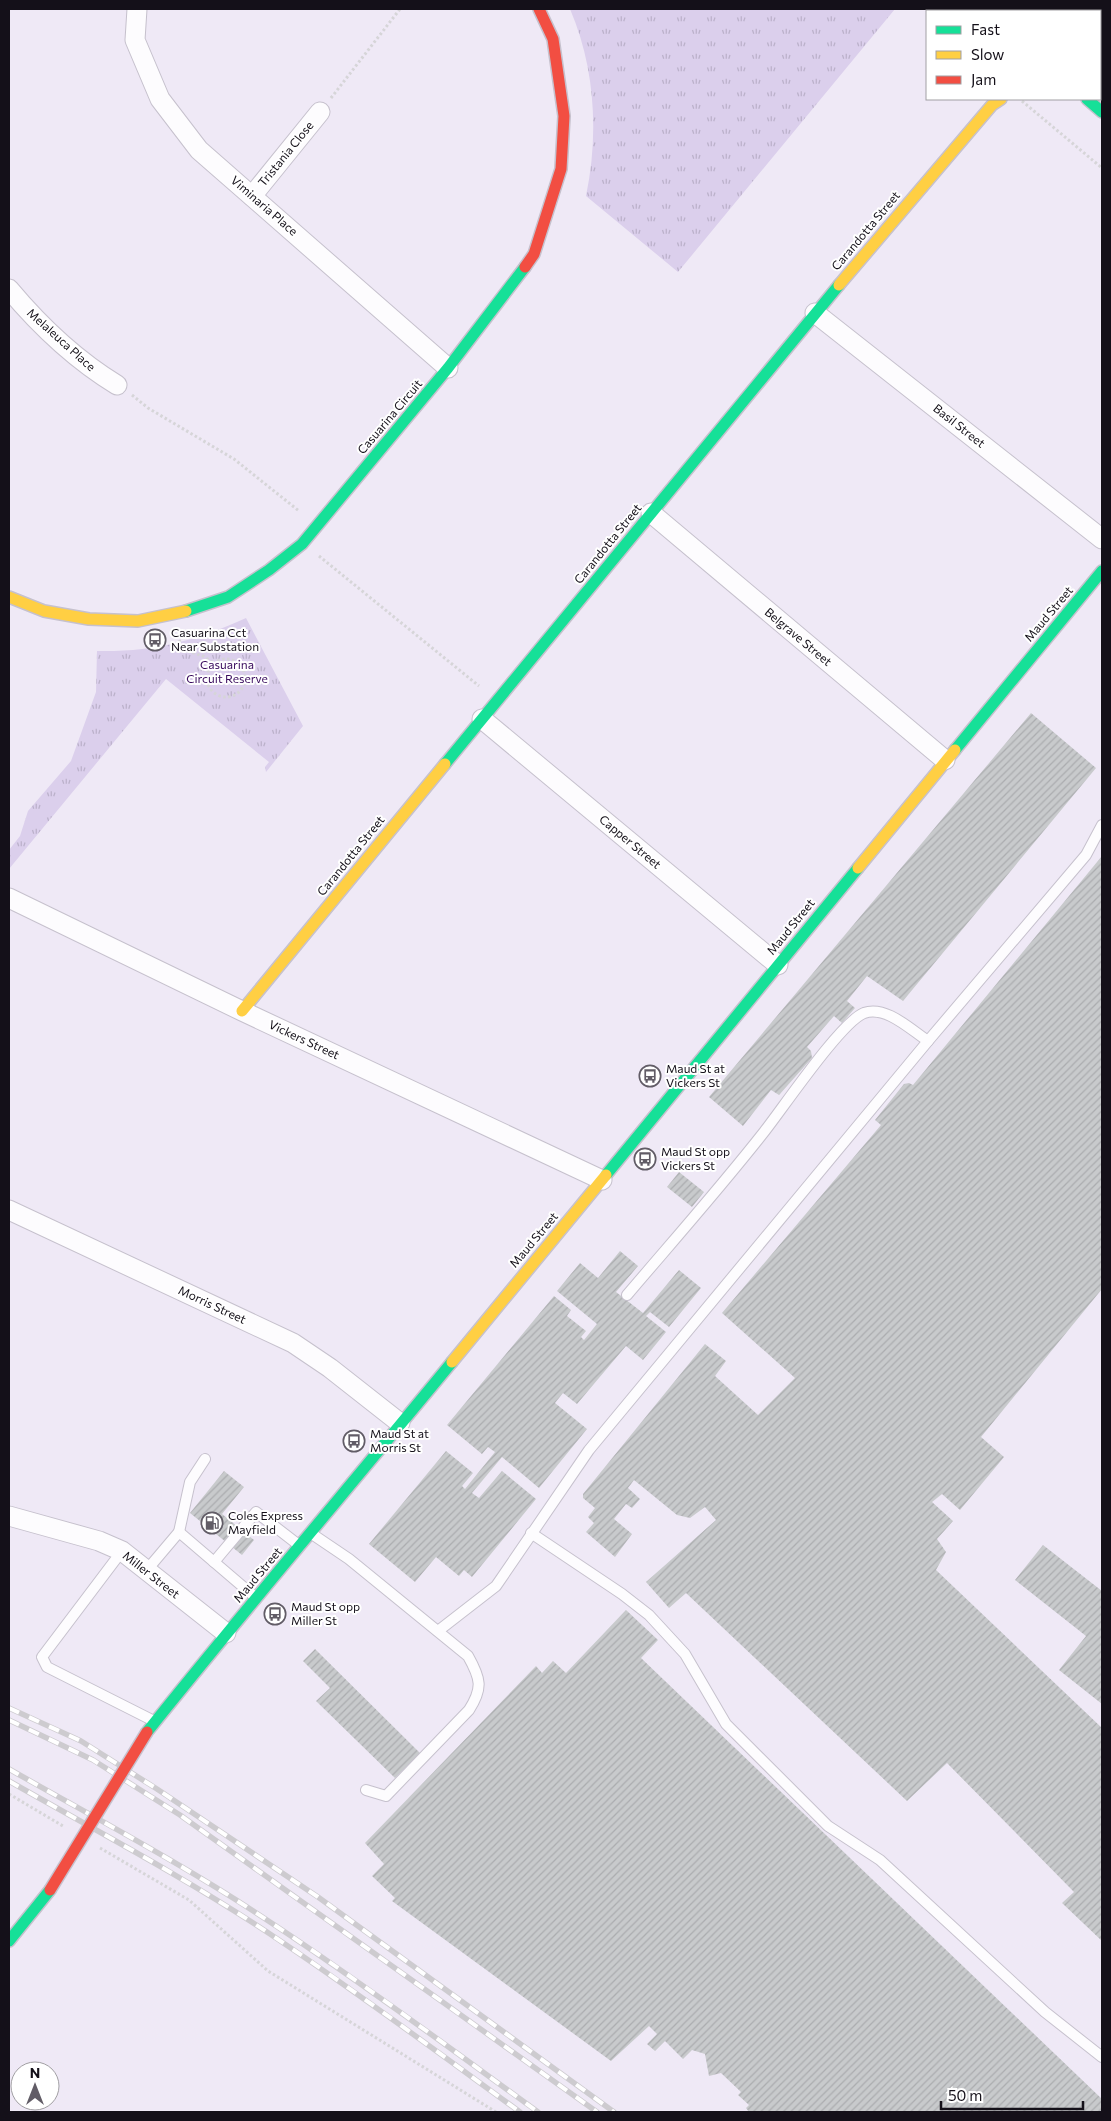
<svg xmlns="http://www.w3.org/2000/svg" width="1111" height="2121" font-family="Commissioner,sans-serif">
  <defs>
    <pattern id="grass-tufts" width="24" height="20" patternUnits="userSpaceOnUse" patternTransform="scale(1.25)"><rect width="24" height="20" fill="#dbcfec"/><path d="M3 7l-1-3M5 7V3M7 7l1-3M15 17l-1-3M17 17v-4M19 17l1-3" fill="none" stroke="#bbb1ca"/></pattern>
    <pattern id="building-hatch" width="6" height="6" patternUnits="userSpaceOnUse" patternTransform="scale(1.25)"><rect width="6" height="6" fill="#c8cacc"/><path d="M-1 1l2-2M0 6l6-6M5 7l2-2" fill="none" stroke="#abacaf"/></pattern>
  </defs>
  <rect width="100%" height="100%" fill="#efe9f6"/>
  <g fill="url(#grass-tufts)">
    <path d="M 570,9 L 895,9 L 678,272 L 586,196 C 599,134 595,67 570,9 Z"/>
    <path d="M 246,618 L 303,726 L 266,772 L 265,767 L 269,762 L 166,679 L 9,869 L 9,850 L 20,836 L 28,811 L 71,761 L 96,692 L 97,651 C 155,652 195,641 246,618 Z"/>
  </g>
  <g fill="url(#building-hatch)">
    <polygon points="1031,713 1096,768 903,1001 867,976 847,1001 855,1008 842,1023 834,1016 807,1047 811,1051 812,1058 779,1095 771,1090 743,1126 709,1097"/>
    <polygon points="1102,856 1102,1289 981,1437 1004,1457 960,1510 942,1494 932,1502 953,1521 937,1539 946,1552 936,1570 1102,1728 1102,1941 1062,1903 1074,1892 947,1763 907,1801 686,1593 669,1608 646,1582 716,1520 705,1507 690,1518 677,1515 634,1480 628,1488 640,1499 632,1508 626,1504 614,1519 632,1534 615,1557 586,1532 594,1523 588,1517 595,1508 583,1498 583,1494 705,1344 726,1361 715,1376 758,1415 795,1378 722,1313 881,1125 875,1120 904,1084 909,1083 913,1085"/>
    <polygon points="679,1172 704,1192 692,1207 667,1187"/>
    <polygon points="620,1251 638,1266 616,1292 643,1313 679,1270 701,1288 669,1327 650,1312 646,1316 666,1332 643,1360 626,1346 577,1404 563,1393 555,1403 587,1429 539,1488 502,1457 472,1493 479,1498 502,1471 536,1499 472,1577 464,1570 459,1576 436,1557 415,1582 369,1544 446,1451 473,1473 462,1486 465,1489 495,1452 488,1447 482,1454 447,1425 554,1296 571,1310 567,1316 586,1331 581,1337 584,1340 597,1324 557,1291 580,1263 598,1278"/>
    <polygon points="224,1471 244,1487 222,1514 254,1540 242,1555 190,1513"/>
    <polygon points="1043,1545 1102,1591 1102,1704 1059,1670 1086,1636 1015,1580"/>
    <polygon points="626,1610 658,1640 641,1658 1102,2099 1102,2112 749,2112 746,2108 749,2105 738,2095 741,2092 721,2073 709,2076 705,2054 692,2050 683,2059 665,2041 655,2051 647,2044 657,2034 649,2026 611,2061 392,1901 395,1898 372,1876 384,1864 365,1843 536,1666 542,1673 553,1661 566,1673"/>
    <polygon points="315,1649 420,1753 395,1778 316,1701 330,1688 303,1661"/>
  </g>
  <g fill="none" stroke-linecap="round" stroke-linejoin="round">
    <g stroke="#c6c1cd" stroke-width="12">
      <g id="lane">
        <path d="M 627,1295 C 673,1241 720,1188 764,1132 C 783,1108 841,1022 864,1013 C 886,1005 911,1030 928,1041"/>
        <polyline points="179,1532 190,1482 205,1459"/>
        <polyline points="531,1533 622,1594 649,1615 685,1654 726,1724 828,1826 880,1860 1045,2012 1102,2057"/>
        <path d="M 312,1534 L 349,1559 L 468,1656 C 481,1679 483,1688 469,1710 L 386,1796 L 366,1790"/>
        <polyline points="122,1551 42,1657 47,1667 154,1721"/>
        <polyline points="214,1562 256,1512 300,1546"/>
        <polyline points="146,1571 179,1532 255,1597"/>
        <polyline points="438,1631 496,1586 589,1450 928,1041 1086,855 1102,825"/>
      </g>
    </g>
    <g stroke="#c6c1cd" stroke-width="21">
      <g id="street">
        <polyline points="137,9 135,40 160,99 199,150 448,368"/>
        <polyline points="252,196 320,112"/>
        <path d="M 9,289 C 40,326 76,360 117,385"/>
        <polyline points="815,313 1102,539"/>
        <polyline points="651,513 945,760"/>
        <polyline points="482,719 778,965"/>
        <polyline points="9,898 242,1011 602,1180"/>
        <polyline points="9,1210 293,1343 330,1368 400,1423"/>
        <polyline points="9,1516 99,1541 122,1551 226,1633"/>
      </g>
    </g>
    <g stroke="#c6c1cd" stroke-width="14">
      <g id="fast">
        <polyline points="975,9 978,11"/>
        <polyline points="1100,68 1102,70"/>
        <polyline points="1087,99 1102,112"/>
        <polyline points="186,611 228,597 269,570 302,544 448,368 525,267"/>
        <polyline points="955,750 1102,571"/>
        <polyline points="445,764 839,285"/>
        <polyline points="606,1175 858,868"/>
        <path d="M 147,1732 C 247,1607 351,1485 452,1362"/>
        <polyline points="9,1941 50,1890"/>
      </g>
    </g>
    <g stroke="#c6c1cd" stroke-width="14">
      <g id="slow">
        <polyline points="1029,9 1032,11"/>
        <polyline points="839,285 992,105 1001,99"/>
        <polyline points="9,597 44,611 89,619 138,621 186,611"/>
        <polyline points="858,868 955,750"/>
        <polyline points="242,1011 445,764"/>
        <polyline points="452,1362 606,1175"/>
      </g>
    </g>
    <g stroke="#c6c1cd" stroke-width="14">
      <polyline id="jam" points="525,267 534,254 561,169 564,116 553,39 539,9"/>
    </g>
    <g stroke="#d6d5d8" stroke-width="3" stroke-dasharray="2.5 2.5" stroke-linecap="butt">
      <polyline points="1076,9 1079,11"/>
      <polyline points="1100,28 1102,30"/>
      <polyline points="331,98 400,9"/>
      <polyline points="1022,101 1102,168"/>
      <polyline points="132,395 148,408 234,459 299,511"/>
      <polyline points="319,556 479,686"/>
      <polyline points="179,640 184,650 203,656 215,664"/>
      <circle cx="226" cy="678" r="19"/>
      <polyline points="9,1794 63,1826"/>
      <polyline points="100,1848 189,1900 268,1971 496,2112"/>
    </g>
    <use href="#lane" stroke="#fdfcfe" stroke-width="10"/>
    <use href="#street" stroke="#fdfcfe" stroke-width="19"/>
    <use href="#fast" stroke="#16e098" stroke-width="11"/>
    <use href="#slow" stroke="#ffcf43" stroke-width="11"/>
    <use href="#jam" stroke="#f24e42" stroke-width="11"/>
    <g stroke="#cdcbcf" stroke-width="5.5">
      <g id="rail">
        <polyline points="9,1708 81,1741 157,1789 318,1897 614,2112"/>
        <polyline points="9,1720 93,1760 180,1815 597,2112"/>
        <path d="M 9,1769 C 97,1819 188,1867 273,1924 C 364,1984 451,2049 538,2112"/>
        <path d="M 9,1781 C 95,1830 184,1877 267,1932 C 353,1989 436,2051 520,2112"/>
      </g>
    </g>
    <use href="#rail" stroke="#fff" stroke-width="4" stroke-dasharray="11" stroke-linecap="butt"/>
    <g stroke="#c6c1cd" stroke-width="14" stroke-linecap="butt">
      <polyline id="jam-bridge" points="50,1890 147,1732"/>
    </g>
    <use href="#jam-bridge" stroke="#f24e42" stroke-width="11"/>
  </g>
  <defs>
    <g id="bus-ring" transform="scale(1.125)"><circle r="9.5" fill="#fff" stroke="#615c66" stroke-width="1.5"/><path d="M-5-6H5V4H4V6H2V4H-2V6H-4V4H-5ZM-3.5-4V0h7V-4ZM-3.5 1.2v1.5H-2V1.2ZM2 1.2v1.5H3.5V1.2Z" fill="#615c66"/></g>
    <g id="fuel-ring" transform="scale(1.125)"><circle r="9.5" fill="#fff" stroke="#615c66" stroke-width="1.5"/><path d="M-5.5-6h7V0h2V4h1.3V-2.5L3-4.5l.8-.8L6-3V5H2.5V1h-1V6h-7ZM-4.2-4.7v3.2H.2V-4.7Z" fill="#615c66"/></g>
  </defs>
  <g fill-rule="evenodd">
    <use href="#bus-ring" x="155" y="640"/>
    <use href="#bus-ring" x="650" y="1076"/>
    <use href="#bus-ring" x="645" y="1159"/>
    <use href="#bus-ring" x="354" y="1441"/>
    <use href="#fuel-ring" x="212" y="1523"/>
    <use href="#bus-ring" x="275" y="1614"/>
  </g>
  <g text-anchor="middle" stroke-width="4" stroke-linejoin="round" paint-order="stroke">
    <g font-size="12" fill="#141019" stroke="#fff">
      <text transform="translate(286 154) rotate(-51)" y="4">Tristania Close</text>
      <text transform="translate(264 206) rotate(41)" y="4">Viminaria Place</text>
      <text transform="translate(866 231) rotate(-50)" y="4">Carandotta Street</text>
      <text transform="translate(61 340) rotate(42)" y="4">Melaleuca Place</text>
      <text transform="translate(390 417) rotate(-50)" y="4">Casuarina Circuit</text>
      <text transform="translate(959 426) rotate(38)" y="4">Basil Street</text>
      <text transform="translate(608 544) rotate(-51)" y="4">Carandotta Street</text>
      <text transform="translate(1049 614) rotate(-50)" y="4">Maud Street</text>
      <text transform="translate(798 637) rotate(40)" y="4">Belgrave Street</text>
      <text transform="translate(630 842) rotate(40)" y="4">Capper Street</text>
      <text transform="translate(351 856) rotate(-51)" y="4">Carandotta Street</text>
      <text transform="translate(791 927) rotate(-51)" y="4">Maud Street</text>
      <text transform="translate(304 1040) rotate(25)" y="4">Vickers Street</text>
      <text transform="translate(534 1240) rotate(-50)" y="4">Maud Street</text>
      <text transform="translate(212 1305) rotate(25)" y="4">Morris Street</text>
      <text transform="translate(151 1575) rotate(38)" y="4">Miller Street</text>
      <text transform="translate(258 1575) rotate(-50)" y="4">Maud Street</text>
    </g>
    <g font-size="12" fill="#141019" stroke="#fff" text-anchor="start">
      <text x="171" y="637">Casuarina Cct<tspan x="171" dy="14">Near Substation</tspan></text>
      <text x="666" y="1073">Maud St at<tspan x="666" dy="14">Vickers St</tspan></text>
      <text x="661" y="1156">Maud St opp<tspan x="661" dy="14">Vickers St</tspan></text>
      <text x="370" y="1438">Maud St at<tspan x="370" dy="14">Morris St</tspan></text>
      <text x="228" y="1520">Coles Express<tspan x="228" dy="14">Mayfield</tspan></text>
      <text x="291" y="1611">Maud St opp<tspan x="291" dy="14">Miller St</tspan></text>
    </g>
    <g font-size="12" fill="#390b5d" stroke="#fff">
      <text x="227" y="669">Casuarina<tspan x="227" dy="14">Circuit Reserve</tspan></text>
    </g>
  </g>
  <rect width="1111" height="2121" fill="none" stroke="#141019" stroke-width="20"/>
  <rect x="926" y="10" width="175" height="90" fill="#ffffff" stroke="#a19fa3"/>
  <rect x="936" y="26" width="25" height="8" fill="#16e098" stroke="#a19fa3"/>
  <text x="971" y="35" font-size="15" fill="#141019">Fast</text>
  <rect x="936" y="51" width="25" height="8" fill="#ffcf43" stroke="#a19fa3"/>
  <text x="971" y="60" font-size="15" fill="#141019">Slow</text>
  <rect x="936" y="76" width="25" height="8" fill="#f24e42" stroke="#a19fa3"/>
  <text x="971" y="85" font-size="15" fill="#141019">Jam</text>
  <g transform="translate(35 2086)"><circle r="24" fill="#ffffff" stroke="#a19fa3"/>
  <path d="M0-4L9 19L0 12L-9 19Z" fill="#615c66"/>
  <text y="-8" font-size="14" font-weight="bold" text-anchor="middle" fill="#141019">N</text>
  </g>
  <path d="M941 2101v8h142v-8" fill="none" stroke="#141019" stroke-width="2.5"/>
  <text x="948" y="2101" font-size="15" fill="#141019" stroke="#ffffff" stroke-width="4" paint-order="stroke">50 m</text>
</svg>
